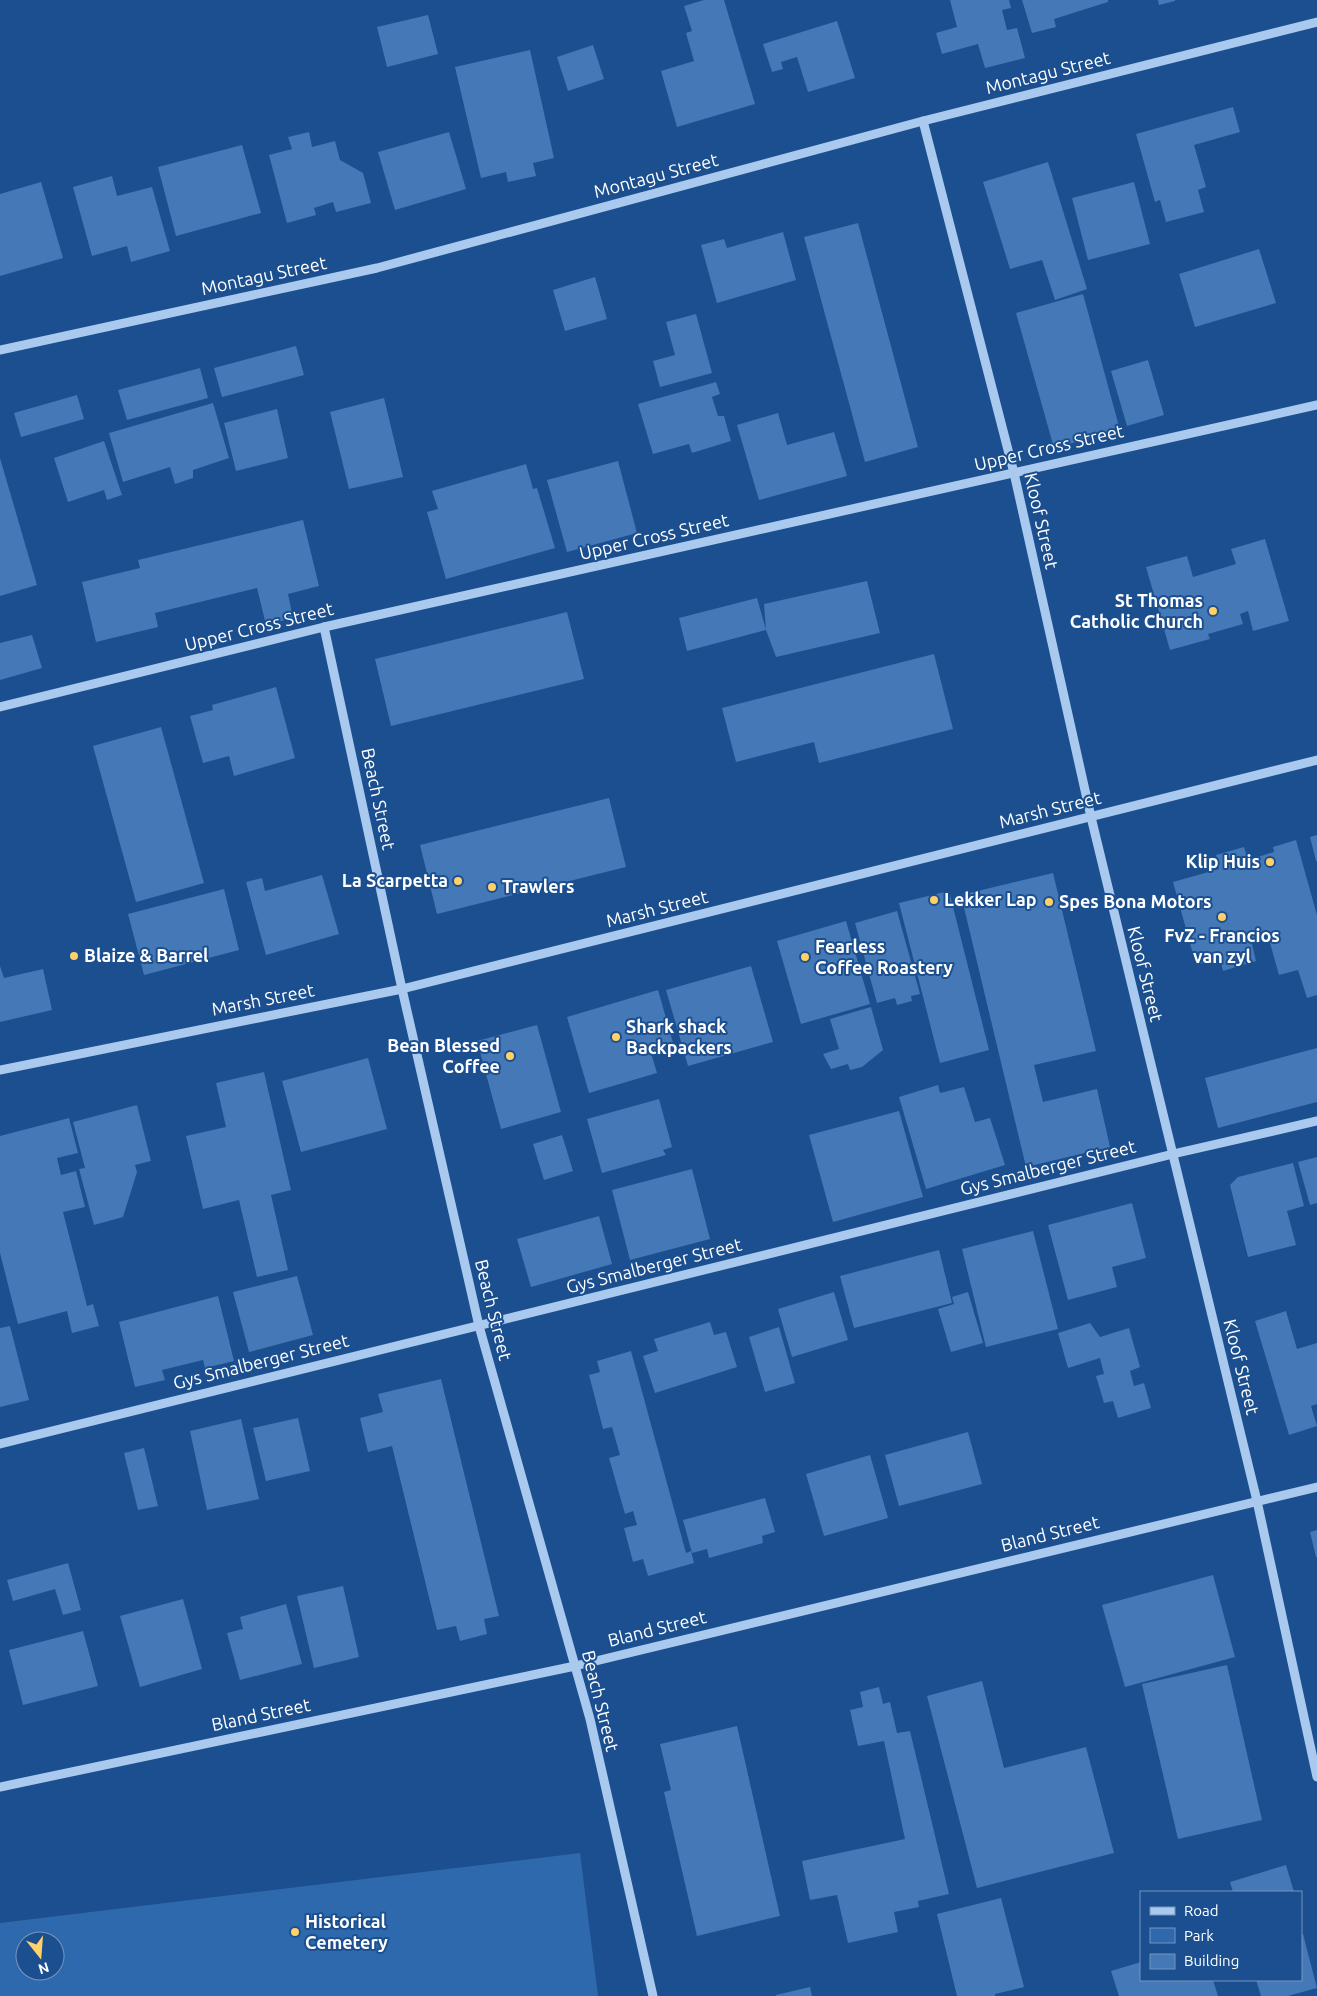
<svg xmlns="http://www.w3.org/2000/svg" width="1317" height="1996" font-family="Ubuntu,sans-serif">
  <rect width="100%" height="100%" fill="#1b4f8f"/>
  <path fill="#2e69ad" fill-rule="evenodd" d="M 580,1853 L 598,1996 L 0,1996 L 0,1923 ZM 25,1941 L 55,1941 L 55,1971 L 25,1971 Z"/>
  <g fill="#4478b7">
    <polygon points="704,0 724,0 755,104 677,127 661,71 694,61 686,33 692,31 684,6"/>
    <polygon points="950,0 1009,0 1011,8 1002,10 1007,30 1017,28 1025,58 985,68 978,44 942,54 936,33 957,27"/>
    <polygon points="1022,0 1108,0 1108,2 1054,19 1056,27 1032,33"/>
    <polygon points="1158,0 1175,0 1175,1 1159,5"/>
    <polygon points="428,15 438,54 387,67 377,27"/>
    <polygon points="837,21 855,78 808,92 797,57 781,62 783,69 772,72 763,44"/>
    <polygon points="593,45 604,79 568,91 557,57"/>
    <polygon points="530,50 554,158 533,163 536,176 508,182 506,172 481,178 455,67"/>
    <polygon points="1233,107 1240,132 1194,145 1206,187 1198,190 1204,212 1166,222 1160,200 1155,202 1136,134"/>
    <polygon points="309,132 312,147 335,141 340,160 363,173 371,203 336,212 333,202 314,208 316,215 287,223 269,155 292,149 288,137"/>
    <polygon points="449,132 466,189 395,210 378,152"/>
    <polygon points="242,145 261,213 176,236 158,167"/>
    <polygon points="1048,162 1087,289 1055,300 1042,260 1010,269 983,182"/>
    <polygon points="112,176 117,196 152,187 170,251 131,262 127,246 92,256 73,187"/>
    <polygon points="41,182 63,258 0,276 0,194"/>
    <polygon points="1134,182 1150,244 1088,260 1072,198"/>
    <polygon points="858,223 918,447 865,462 804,237"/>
    <polygon points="783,232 796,280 717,303 701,245 724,239 727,248"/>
    <polygon points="1259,249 1276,303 1195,327 1179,274"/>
    <polygon points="595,277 607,319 565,331 553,290"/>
    <polygon points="1083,294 1120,430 1054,448 1016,313"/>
    <polygon points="696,314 712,373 660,387 653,361 675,355 666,322"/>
    <polygon points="296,346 304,375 222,397 214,368"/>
    <polygon points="1148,360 1164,415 1127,426 1111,371"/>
    <polygon points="200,368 208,398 127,420 118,390"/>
    <polygon points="716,382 720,394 712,397 718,416 724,416 731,441 692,453 689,444 653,454 638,404"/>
    <polygon points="77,395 84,419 21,437 14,413"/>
    <polygon points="384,398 403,477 349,489 330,412"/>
    <polygon points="213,403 229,458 193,470 193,478 175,484 170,467 123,482 109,433"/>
    <polygon points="277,409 288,458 236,471 224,423"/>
    <polygon points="778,413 787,445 834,432 847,476 759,500 737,425"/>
    <polygon points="104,441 122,495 107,500 104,490 68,502 54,458"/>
    <polygon points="0,458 37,585 0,596"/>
    <polygon points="618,461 637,533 567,552 547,480"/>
    <polygon points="526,464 533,489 537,488 555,548 446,579 427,512 438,509 432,491"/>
    <polygon points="303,520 319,586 288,594 293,618 266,625 257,588 155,613 158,627 96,642 82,582 140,568 138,560"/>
    <polygon points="1265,539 1289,621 1253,631 1248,611 1240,614 1243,624 1208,634 1210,639 1170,650 1146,567 1187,556 1193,577 1236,564 1231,549"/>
    <polygon points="867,581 880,633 776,657 766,630 687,651 679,618 757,598 766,630 764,604"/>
    <polygon points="567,612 584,679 391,726 375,659"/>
    <polygon points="32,635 42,668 0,680 0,643"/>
    <polygon points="934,654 953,729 819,763 814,742 736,762 722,708"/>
    <polygon points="276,687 295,758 234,776 229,756 203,763 190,716 213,710 212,705"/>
    <polygon points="161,727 204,883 136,902 93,746"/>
    <polygon points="609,798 626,867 437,914 420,845"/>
    <polygon points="1317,835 1317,861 1316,861 1310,837"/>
    <polygon points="1296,840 1317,915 1317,995 1307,998 1298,970 1279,975 1268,936 1251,940 1256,961 1223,971 1220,959 1196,965 1173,882 1219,869 1216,855 1244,847 1248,860 1274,852 1273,847"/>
    <polygon points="1053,873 1096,1051 1034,1065 1043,1102 1097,1089 1110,1147 1026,1167 961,895"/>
    <polygon points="322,875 339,934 266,955 246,882 262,878 265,891"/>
    <polygon points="224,889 239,950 144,975 128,914"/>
    <polygon points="949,891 989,1050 940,1063 899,903"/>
    <polygon points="897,911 920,994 911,996 912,1001 897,1005 895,998 877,1003 855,923"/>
    <polygon points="846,921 870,1004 801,1024 777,941"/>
    <polygon points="0,966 4,978 43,969 52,1010 0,1022"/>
    <polygon points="751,966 773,1042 688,1066 666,990"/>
    <polygon points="658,990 674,1046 651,1053 657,1073 589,1093 567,1017"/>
    <polygon points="871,1007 883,1050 862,1067 850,1070 848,1064 831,1069 823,1054 839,1049 830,1019"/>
    <polygon points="537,1025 561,1112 501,1129 477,1041"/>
    <polygon points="1317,1048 1317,1102 1218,1128 1205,1078"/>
    <polygon points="368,1058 387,1129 301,1152 282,1081"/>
    <polygon points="264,1072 291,1190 271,1195 288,1270 257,1277 239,1200 203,1209 186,1136 226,1127 216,1083"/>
    <polygon points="938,1085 940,1093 964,1087 975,1122 990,1118 1005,1165 926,1189 899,1097"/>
    <polygon points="659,1099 672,1147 663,1150 666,1155 602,1173 587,1119"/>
    <polygon points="137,1105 151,1161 135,1165 137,1172 123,1217 94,1225 79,1169 85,1168 73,1122"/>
    <polygon points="899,1111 923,1197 833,1222 809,1135"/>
    <polygon points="69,1118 78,1153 57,1158 61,1175 76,1171 85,1207 63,1212 87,1306 93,1304 99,1326 72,1333 67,1311 18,1324 0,1253 0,1136"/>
    <polygon points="562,1135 573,1171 544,1180 533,1144"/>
    <polygon points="1317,1157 1317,1203 1310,1205 1298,1162"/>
    <polygon points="1293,1163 1304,1206 1287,1211 1296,1245 1248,1257 1230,1185 1238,1177"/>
    <polygon points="692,1169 710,1239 630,1260 612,1190"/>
    <polygon points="1132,1203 1146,1258 1112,1267 1117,1287 1068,1300 1048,1225"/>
    <polygon points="599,1216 612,1264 531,1287 517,1239"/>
    <polygon points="1033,1231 1058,1329 986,1347 962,1249"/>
    <polygon points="939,1250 952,1303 854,1328 840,1276"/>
    <polygon points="297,1276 313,1335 249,1352 233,1292"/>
    <polygon points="834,1292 848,1340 792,1357 778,1309"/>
    <polygon points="968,1292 983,1343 951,1352 938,1309 954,1304 952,1297"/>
    <polygon points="218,1296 234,1361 205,1368 203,1360 162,1370 165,1380 135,1387 119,1322"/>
    <polygon points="1286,1311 1297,1349 1317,1343 1317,1404 1311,1406 1317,1426 1289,1435 1255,1321"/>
    <polygon points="710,1322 714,1335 726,1332 737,1367 655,1393 643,1356 658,1351 654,1339"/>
    <polygon points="1090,1323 1100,1337 1129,1328 1140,1367 1130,1371 1134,1386 1144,1383 1151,1408 1118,1418 1113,1401 1104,1403 1096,1376 1104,1374 1100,1358 1068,1368 1058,1333"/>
    <polygon points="10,1326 29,1400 0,1407 0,1328"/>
    <polygon points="779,1327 795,1383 765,1392 749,1337"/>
    <polygon points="631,1351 686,1553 691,1551 694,1563 648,1576 643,1559 633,1562 624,1528 637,1525 633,1511 625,1514 609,1458 620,1455 612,1427 603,1429 589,1375 600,1372 597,1361"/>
    <polygon points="441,1379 499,1616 484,1619 487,1634 460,1641 456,1626 437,1630 392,1446 368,1452 360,1418 383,1412 378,1394"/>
    <polygon points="298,1418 310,1471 266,1481 253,1428"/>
    <polygon points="241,1419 259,1499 207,1510 190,1431"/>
    <polygon points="968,1432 982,1484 899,1506 885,1455"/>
    <polygon points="144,1448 158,1506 138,1510 124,1453"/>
    <polygon points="870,1455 888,1518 824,1536 806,1474"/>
    <polygon points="765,1498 775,1532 762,1536 763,1543 709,1558 707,1549 692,1553 683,1520"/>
    <polygon points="1317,1530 1317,1557 1316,1557 1310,1532"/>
    <polygon points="68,1563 81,1610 63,1615 55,1589 13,1601 7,1580"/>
    <polygon points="1213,1575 1235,1657 1125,1687 1102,1605"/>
    <polygon points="343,1586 359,1657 314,1668 297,1596"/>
    <polygon points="183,1599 202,1669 140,1687 120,1616"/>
    <polygon points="286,1604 302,1664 240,1680 227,1633 243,1629 240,1617"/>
    <polygon points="83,1631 98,1686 23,1705 9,1650"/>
    <polygon points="1227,1665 1262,1820 1178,1839 1142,1684"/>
    <polygon points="982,1681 1004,1768 1086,1747 1114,1853 977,1888 927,1696"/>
    <polygon points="879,1687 883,1704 890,1702 897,1733 910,1731 949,1894 918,1901 919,1907 894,1912 898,1932 848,1943 837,1895 810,1900 802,1861 905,1839 884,1741 858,1746 850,1710 863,1707 860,1692"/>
    <polygon points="737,1726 780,1916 697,1936 664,1792 671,1790 660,1744"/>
    <polygon points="1286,1865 1294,1892 1233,1892 1230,1882"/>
    <polygon points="1001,1898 1024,1987 995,1994 995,1996 957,1996 937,1914"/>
    <polygon points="1301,1934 1303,1934 1317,1988 1288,1996 1261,1996 1256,1980 1301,1980"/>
    <polygon points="1141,1962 1141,1980 1213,1980 1218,1996 1119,1996 1111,1971"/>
    <polygon points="810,1987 812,1996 776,1996 776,1995"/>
  </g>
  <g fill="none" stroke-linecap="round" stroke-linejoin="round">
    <g stroke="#a9c9ee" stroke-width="9">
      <polyline points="923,121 1014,473 1091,817 1257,1501 1317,1777"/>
      <polyline points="0,350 377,268 923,121 1317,22"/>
      <polyline points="324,627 402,989 479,1326 590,1719 653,1996"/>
      <polyline points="0,707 324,627 1317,405"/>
      <polyline points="0,1070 402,989 1317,760"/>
      <polyline points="0,1444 1173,1154 1317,1121"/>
      <polyline points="0,1787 575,1666 1317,1487"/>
    </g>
  </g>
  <g fill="#ffd166" stroke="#1b4f8f" stroke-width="2">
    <circle cx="1213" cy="611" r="5"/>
    <circle cx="1270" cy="862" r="5"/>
    <circle cx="458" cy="881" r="5"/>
    <circle cx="492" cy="887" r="5"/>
    <circle cx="934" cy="900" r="5"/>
    <circle cx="1049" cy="902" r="5"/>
    <circle cx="1222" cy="917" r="5"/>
    <circle cx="74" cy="956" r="5"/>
    <circle cx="805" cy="957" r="5"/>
    <circle cx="616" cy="1037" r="5"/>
    <circle cx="510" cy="1056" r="5"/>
    <circle cx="295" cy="1932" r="5"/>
  </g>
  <g text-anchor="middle" stroke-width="4" stroke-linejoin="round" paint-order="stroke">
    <g font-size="18" fill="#fff" stroke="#1b4f8f">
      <text transform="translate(1048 73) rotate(-14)" y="6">Montagu Street</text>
      <text transform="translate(656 176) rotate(-15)" y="6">Montagu Street</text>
      <text transform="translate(264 276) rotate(-12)" y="6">Montagu Street</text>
      <text transform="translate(1049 448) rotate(-13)" y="6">Upper Cross Street</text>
      <text transform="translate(1041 521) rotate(77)" y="6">Kloof Street</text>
      <text transform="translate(654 537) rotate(-13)" y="6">Upper Cross Street</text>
      <text transform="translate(259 627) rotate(-14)" y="6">Upper Cross Street</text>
      <text transform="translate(378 799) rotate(78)" y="6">Beach Street</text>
      <text transform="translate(1050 810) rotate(-14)" y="6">Marsh Street</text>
      <text transform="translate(657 909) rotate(-14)" y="6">Marsh Street</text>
      <text transform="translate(1145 974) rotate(76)" y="6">Kloof Street</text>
      <text transform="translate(263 1000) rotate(-11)" y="6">Marsh Street</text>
      <text transform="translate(1048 1168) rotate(-14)" y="6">Gys Smalberger Street</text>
      <text transform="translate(654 1266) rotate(-14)" y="6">Gys Smalberger Street</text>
      <text transform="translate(493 1310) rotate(76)" y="6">Beach Street</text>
      <text transform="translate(261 1362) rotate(-14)" y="6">Gys Smalberger Street</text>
      <text transform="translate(1241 1367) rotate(76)" y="6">Kloof Street</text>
      <text transform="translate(1050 1534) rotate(-14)" y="6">Bland Street</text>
      <text transform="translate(657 1629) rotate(-14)" y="6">Bland Street</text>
      <text transform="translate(600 1701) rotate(76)" y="6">Beach Street</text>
      <text transform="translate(261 1715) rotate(-12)" y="6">Bland Street</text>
    </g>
    <g font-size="18" font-weight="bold" fill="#fff" stroke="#1b4f8f" text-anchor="start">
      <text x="1203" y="607" text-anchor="end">St Thomas<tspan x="1203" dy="21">Catholic Church</tspan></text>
      <text x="1260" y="868" text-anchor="end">Klip Huis</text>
      <text x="448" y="887" text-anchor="end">La Scarpetta</text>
      <text x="502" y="893">Trawlers</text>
      <text x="944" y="906">Lekker Lap</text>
      <text x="1059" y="908">Spes Bona Motors</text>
      <text x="1222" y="942" text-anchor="middle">FvZ - Francios<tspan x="1222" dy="21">van zyl</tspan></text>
      <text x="815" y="953">Fearless<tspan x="815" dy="21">Coffee Roastery</tspan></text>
      <text x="84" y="962">Blaize &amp; Barrel</text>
      <text x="626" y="1033">Shark shack<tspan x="626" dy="21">Backpackers</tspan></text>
      <text x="500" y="1052" text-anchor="end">Bean Blessed<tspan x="500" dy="21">Coffee</tspan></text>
      <text x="305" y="1928">Historical<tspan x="305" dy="21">Cemetery</tspan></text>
    </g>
  </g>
  <rect x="1140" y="1891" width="162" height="90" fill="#1b4f8f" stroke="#7695bc"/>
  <rect x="1150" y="1907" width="25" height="8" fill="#a9c9ee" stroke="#7695bc"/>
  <text x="1184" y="1916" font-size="15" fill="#ffffff">Road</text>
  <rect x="1150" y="1928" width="25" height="15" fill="#2e69ad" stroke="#7695bc"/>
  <text x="1184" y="1941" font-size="15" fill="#ffffff">Park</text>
  <rect x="1150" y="1954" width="25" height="15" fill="#4478b7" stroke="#7695bc"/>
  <text x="1184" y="1966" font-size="15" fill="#ffffff">Building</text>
  <g transform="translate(40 1956) rotate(163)"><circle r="24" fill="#1b4f8f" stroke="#7695bc"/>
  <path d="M0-4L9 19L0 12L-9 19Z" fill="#ffd166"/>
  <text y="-8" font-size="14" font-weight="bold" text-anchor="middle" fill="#ffffff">N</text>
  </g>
</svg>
